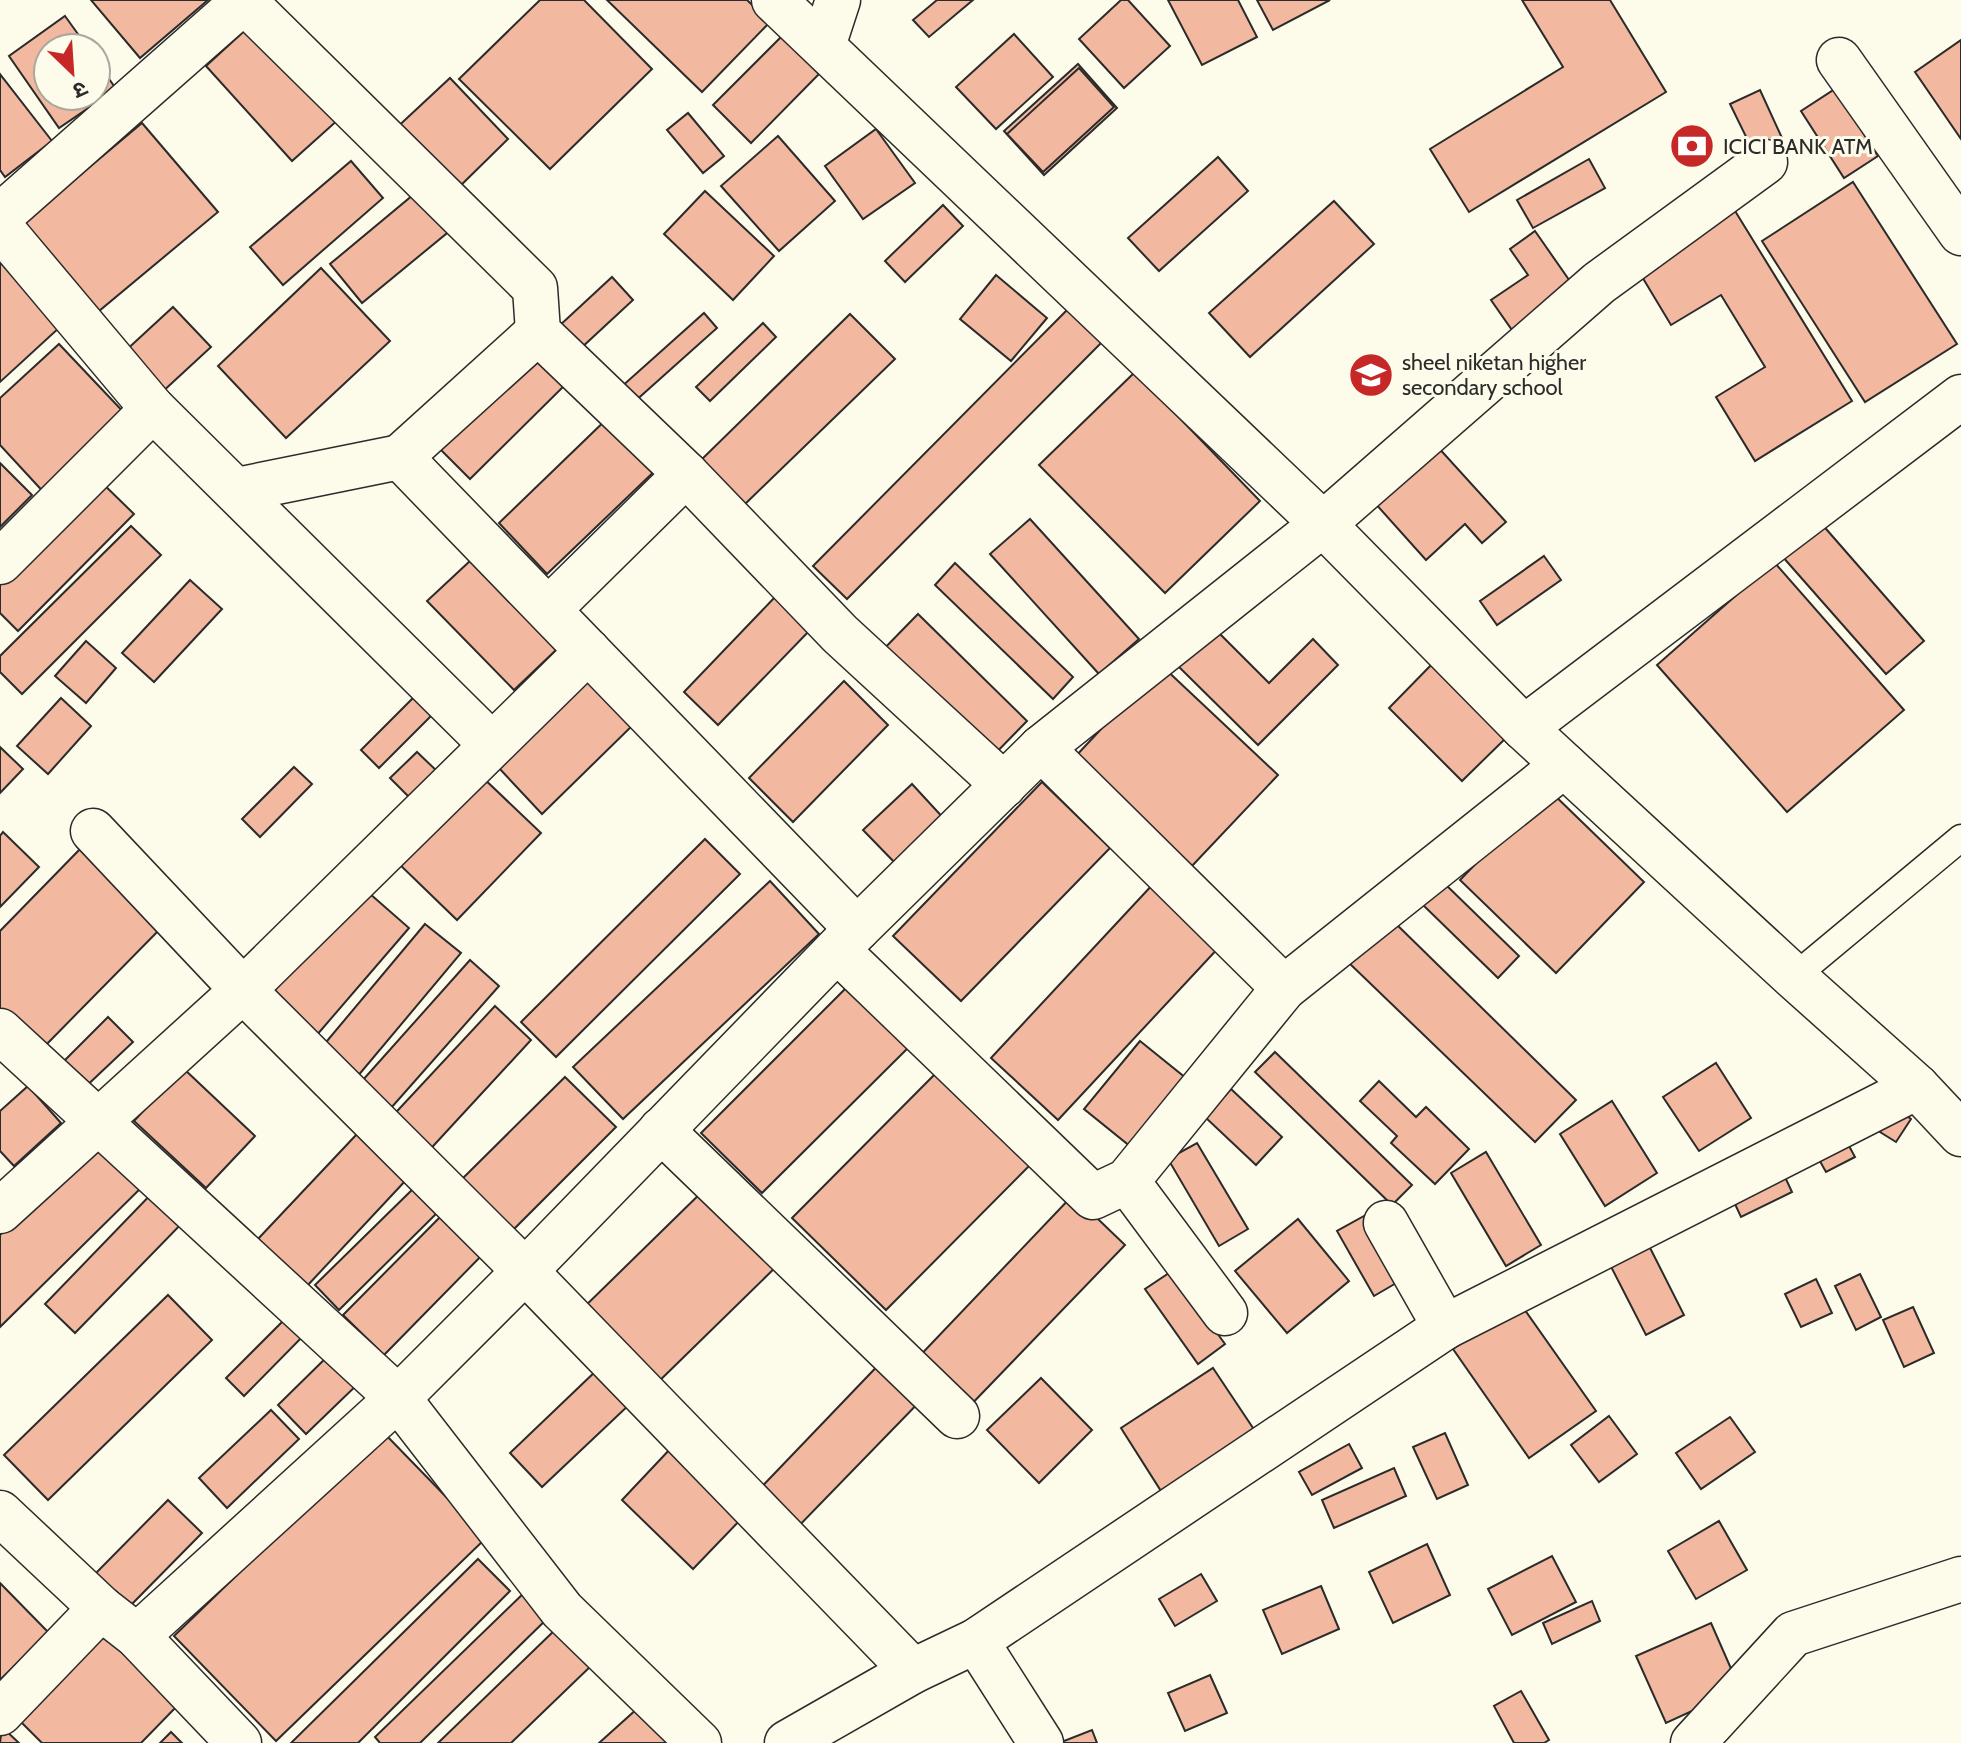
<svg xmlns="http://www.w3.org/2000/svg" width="1961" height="1743" font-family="Cabin,'Noto Sans Devanagari',sans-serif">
  <rect width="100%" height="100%" fill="#fdfbea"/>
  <g fill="#f2b8a0" stroke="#2b2b2b" stroke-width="2">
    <polygon points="91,0 208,0 140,58"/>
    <polygon points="540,0 584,0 652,69 550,169 459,79"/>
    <polygon points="607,0 747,0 770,22 702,92"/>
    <polygon points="937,0 973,0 929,37 913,20"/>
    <polygon points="1121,0 1128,0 1170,46 1124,88 1079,39"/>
    <polygon points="1168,0 1238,0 1257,37 1202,65"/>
    <polygon points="1257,0 1330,0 1273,30"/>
    <polygon points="1522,0 1610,0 1666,92 1469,212 1430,149 1563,67"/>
    <polygon points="65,16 88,48 48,48 48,96 96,96 96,60 116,89 59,128 9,56"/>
    <polygon points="253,23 340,118 292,161 206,66"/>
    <polygon points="1014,34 1053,77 996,129 956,87"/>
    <polygon points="782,36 819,74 751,143 713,105"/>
    <polygon points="1961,40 1961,139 1915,72"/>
    <polygon points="1078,64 1117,108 1044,175 1004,131"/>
    <polygon points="1079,68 1114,107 1043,172 1007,134"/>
    <polygon points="0,74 52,141 5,177 0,170"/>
    <polygon points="450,78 508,139 452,194 392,132"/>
    <polygon points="1835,89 1878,156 1844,178 1801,111"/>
    <polygon points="1760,90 1782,138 1753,151 1730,104"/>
    <polygon points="688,113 724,156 703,173 667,130"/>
    <polygon points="142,123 218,212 99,311 24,222"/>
    <polygon points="876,129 915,183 863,219 825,166"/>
    <polygon points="778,136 835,201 779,251 721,186"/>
    <polygon points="1218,157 1248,191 1159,271 1128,238"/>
    <polygon points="1589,159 1605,188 1533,228 1517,200"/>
    <polygon points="351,161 383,198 283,285 250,247"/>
    <polygon points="1853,182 1957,344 1865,402 1762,241"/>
    <polygon points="419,190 452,229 362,303 330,264"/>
    <polygon points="705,191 774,256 733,300 664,234"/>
    <polygon points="1334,201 1374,244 1250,357 1209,313"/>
    <polygon points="943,205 963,226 905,282 885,261"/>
    <polygon points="1732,206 1852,401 1755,461 1716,397 1765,367 1721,295 1671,325 1635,265"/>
    <polygon points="1535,231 1574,287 1512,330 1491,300 1528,275 1510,249"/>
    <polygon points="0,262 60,327 0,382"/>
    <polygon points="321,268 390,341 286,438 218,366"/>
    <polygon points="996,275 1047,318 1011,361 960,319"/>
    <polygon points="612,277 633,300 580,349 558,327"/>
    <polygon points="1073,304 1107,337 847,599 813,566"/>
    <polygon points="173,307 211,347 160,394 123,353"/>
    <polygon points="704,313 717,328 633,403 620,388"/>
    <polygon points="850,314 895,359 742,507 698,463"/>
    <polygon points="763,323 776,337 710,401 696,387"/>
    <polygon points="59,344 131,420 49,498 0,445 0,398"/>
    <polygon points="538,349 569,381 470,479 438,447"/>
    <polygon points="1135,372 1260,501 1165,593 1039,465"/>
    <polygon points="613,413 662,464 547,574 499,523"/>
    <polygon points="1436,445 1506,522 1482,543 1465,524 1426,560 1374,502"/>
    <polygon points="0,463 32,495 0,527"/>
    <polygon points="94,475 134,514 18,631 0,613 0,569"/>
    <polygon points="1030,519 1139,639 1099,674 990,554"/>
    <polygon points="1820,522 1924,641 1886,674 1782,556"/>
    <polygon points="131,526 161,555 22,694 0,672 0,656"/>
    <polygon points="1544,556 1561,580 1497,625 1480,601"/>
    <polygon points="470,561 556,650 514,690 427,601"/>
    <polygon points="1774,562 1904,710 1787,812 1657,665"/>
    <polygon points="955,563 1073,677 1053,699 935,585"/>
    <polygon points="190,580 222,609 154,682 122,653"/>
    <polygon points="776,596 811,629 718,725 684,692"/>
    <polygon points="918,614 1027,721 983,766 874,659"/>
    <polygon points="1214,628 1269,683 1313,639 1338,665 1258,745 1177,665"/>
    <polygon points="86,641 116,668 86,703 55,676"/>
    <polygon points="1436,660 1510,734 1462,781 1389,708"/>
    <polygon points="1161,665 1278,775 1191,867 1074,758"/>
    <polygon points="592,675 637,721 542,814 498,767"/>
    <polygon points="844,681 888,725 793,822 749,778"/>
    <polygon points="425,686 443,704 379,768 361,750"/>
    <polygon points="61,698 91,726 48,774 17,746"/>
    <polygon points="0,747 23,769 0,793"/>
    <polygon points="417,752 440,774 413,801 390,778"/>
    <polygon points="294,767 312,784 260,837 242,819"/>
    <polygon points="479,774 541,833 457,920 396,861"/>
    <polygon points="1042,782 1110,848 961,1001 893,936"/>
    <polygon points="912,784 947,822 899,867 863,830"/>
    <polygon points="1548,789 1644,882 1556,973 1460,880"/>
    <polygon points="3,832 39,867 0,907 0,836"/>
    <polygon points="705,839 740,874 556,1057 521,1022"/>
    <polygon points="83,846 164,925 38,1053 0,1016 0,931"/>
    <polygon points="770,881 819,934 623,1119 573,1067"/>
    <polygon points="1155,882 1222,944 1058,1120 991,1058"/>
    <polygon points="1443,882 1519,956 1498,978 1422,904"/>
    <polygon points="361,886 409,928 316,1036 267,994"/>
    <polygon points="1391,919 1576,1100 1535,1142 1348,962"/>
    <polygon points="425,924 461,953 357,1077 322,1047"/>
    <polygon points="470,960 499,986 391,1108 362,1081"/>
    <polygon points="853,981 914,1042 762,1193 701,1133"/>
    <polygon points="495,1006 531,1040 423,1157 386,1123"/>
    <polygon points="108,1017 133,1042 80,1092 57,1068"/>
    <polygon points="1140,1041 1192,1083 1136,1151 1084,1109"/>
    <polygon points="1275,1052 1412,1185 1392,1205 1255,1072"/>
    <polygon points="1716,1063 1751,1118 1699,1151 1663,1097"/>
    <polygon points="943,1066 1037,1158 886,1310 792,1218"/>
    <polygon points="183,1068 255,1136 206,1188 134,1121"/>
    <polygon points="565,1077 616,1127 509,1234 458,1183"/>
    <polygon points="1379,1081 1416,1117 1426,1107 1469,1149 1435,1184 1391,1143 1397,1136 1360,1101"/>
    <polygon points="28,1086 61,1123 14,1166 0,1151 0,1111"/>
    <polygon points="1231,1089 1282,1137 1256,1165 1205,1117"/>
    <polygon points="1612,1101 1657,1173 1605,1206 1560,1134"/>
    <polygon points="1896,1108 1911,1119 1896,1142 1880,1132"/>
    <polygon points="1841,1131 1855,1157 1826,1172 1812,1147"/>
    <polygon points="357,1134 407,1179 307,1286 257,1240"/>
    <polygon points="101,1135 147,1182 0,1327 0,1235"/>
    <polygon points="1197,1143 1248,1229 1219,1246 1168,1159"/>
    <polygon points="1486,1152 1541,1245 1506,1266 1451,1173"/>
    <polygon points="1779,1164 1792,1192 1741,1217 1728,1189"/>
    <polygon points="419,1183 442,1208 339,1310 315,1285"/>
    <polygon points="710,1184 784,1259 650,1390 576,1315"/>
    <polygon points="159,1186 189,1216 75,1333 45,1304"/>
    <polygon points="1073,1195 1125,1245 963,1413 912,1364"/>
    <polygon points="450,1207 490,1247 384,1355 343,1315"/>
    <polygon points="1373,1211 1410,1275 1374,1296 1337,1231"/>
    <polygon points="1298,1219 1349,1281 1287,1333 1235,1271"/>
    <polygon points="1642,1232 1684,1315 1646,1335 1603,1251"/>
    <polygon points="1172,1271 1225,1344 1198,1364 1145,1289"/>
    <polygon points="1860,1274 1881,1317 1856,1330 1835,1286"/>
    <polygon points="1816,1279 1832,1313 1801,1327 1785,1294"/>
    <polygon points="168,1295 212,1340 48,1500 4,1455"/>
    <polygon points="1520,1303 1596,1411 1529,1458 1453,1349"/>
    <polygon points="1913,1307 1934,1353 1904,1367 1883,1320"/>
    <polygon points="293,1311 311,1328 244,1396 226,1378"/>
    <polygon points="334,1350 362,1380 306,1434 278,1405"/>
    <polygon points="888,1355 928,1393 791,1534 752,1497"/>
    <polygon points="599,1368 631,1403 542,1487 510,1453"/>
    <polygon points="1213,1368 1255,1431 1161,1491 1121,1428"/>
    <polygon points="1041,1378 1092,1430 1039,1483 987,1430"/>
    <polygon points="271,1410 299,1439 227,1508 199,1478"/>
    <polygon points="1609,1416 1637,1454 1599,1482 1571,1445"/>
    <polygon points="1730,1417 1755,1452 1701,1489 1676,1453"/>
    <polygon points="384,1433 486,1538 276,1741 174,1636"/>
    <polygon points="1445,1433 1468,1485 1437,1499 1413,1447"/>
    <polygon points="1349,1444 1362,1468 1312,1495 1299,1472"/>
    <polygon points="672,1447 744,1516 693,1569 622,1500"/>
    <polygon points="1394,1468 1406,1496 1334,1528 1322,1500"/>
    <polygon points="168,1500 202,1533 130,1606 96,1573"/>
    <polygon points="1719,1521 1747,1570 1696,1599 1668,1551"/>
    <polygon points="1427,1544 1450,1595 1393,1623 1369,1572"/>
    <polygon points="1552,1556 1576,1602 1512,1635 1488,1589"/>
    <polygon points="478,1559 510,1591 358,1743 291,1743"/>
    <polygon points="1201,1574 1217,1601 1175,1626 1159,1599"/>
    <polygon points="0,1583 49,1633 0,1680"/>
    <polygon points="1321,1586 1339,1629 1282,1654 1263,1610"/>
    <polygon points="529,1588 553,1613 420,1743 380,1743 375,1737"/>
    <polygon points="1592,1601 1600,1621 1552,1644 1543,1623"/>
    <polygon points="1711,1623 1740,1689 1666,1723 1636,1656"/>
    <polygon points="103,1627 180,1703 141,1743 42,1743 15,1716"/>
    <polygon points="558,1627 593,1664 511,1743 438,1743"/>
    <polygon points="1210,1675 1227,1713 1185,1731 1168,1693"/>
    <polygon points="1521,1691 1549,1740 1544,1743 1514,1743 1494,1706"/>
    <polygon points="638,1708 669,1743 599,1743"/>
    <polygon points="2,1727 19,1743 0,1743"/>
    <polygon points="1092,1730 1097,1743 1059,1743"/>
    <polygon points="171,1732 182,1743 160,1743"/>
  </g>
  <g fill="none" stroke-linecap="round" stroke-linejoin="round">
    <g stroke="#2b2b2b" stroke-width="29">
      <polyline id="service" points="1794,977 1961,838"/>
    </g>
    <g stroke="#2b2b2b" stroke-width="47">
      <g id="minor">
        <polyline points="774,0 1323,524 1524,728 1794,977 1917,1087 1961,1134"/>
        <polyline points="244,1 535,288 538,332 686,474 840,634 1004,785"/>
        <polyline points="823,46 838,0"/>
        <polyline points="1839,60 1961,233"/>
        <polyline points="0,216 245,0"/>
        <polyline points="0,227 153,409 491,744"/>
        <polyline points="400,457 538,332"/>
        <polyline points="237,490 400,457 857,929"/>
        <polyline points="0,562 153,409"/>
        <polyline points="549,609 686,474"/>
        <polyline points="1524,728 1961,397"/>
        <polyline points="1041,748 1284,988"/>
        <polyline points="93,831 243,990 525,1271 913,1671"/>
        <polyline points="837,950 1093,1197 1127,1181 1284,988 1564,765"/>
        <polyline points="0,1031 398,1398 562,1610 699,1743"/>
        <polyline points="661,1130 957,1416"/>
        <polyline points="1127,1181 1225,1313"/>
        <polyline points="0,1211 243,990 588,651"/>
        <polyline points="1386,1223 1445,1327"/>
        <polyline points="0,1513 101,1608 137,1636 239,1743"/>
        <polyline points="137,1636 398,1398 525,1271 857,929 1041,748 1323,524 1599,283 1765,162"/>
        <polyline points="976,1641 1041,1743"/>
        <polyline points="0,1713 101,1608"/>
        <polyline points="787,1743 913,1671 976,1641 1445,1327 1917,1087"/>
        <polyline points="1693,1743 1793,1634 1961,1579"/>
      </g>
    </g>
    <use href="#service" stroke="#fdfbea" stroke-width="26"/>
    <use href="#minor" stroke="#fdfbea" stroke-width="44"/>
  </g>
  <defs>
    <g id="bank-disc" transform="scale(2.3)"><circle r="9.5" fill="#c62828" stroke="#fdfbea"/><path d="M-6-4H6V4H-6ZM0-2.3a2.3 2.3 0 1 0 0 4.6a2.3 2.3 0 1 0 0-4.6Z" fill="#fff"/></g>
    <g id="school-disc" transform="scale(2.3)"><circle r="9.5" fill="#c62828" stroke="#fdfbea"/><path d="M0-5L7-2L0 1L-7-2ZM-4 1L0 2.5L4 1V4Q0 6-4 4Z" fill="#fff"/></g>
  </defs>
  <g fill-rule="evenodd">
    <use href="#bank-disc" x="1692" y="146"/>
    <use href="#school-disc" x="1371" y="375"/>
  </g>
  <g text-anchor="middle" stroke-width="6" stroke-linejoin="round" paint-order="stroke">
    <g font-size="22" fill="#2b2b2b" stroke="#fdfbea" text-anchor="start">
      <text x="1723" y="154">ICICI BANK ATM</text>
      <text x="1402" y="370">sheel niketan higher<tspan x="1402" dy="25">secondary school</tspan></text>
    </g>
  </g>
  <g transform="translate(72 72) rotate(155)"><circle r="38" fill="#fdfbea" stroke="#a9a89e" stroke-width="2"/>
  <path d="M0-6L14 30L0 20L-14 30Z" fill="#c62828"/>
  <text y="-12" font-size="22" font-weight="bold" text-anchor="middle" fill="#2b2b2b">उ</text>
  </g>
</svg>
